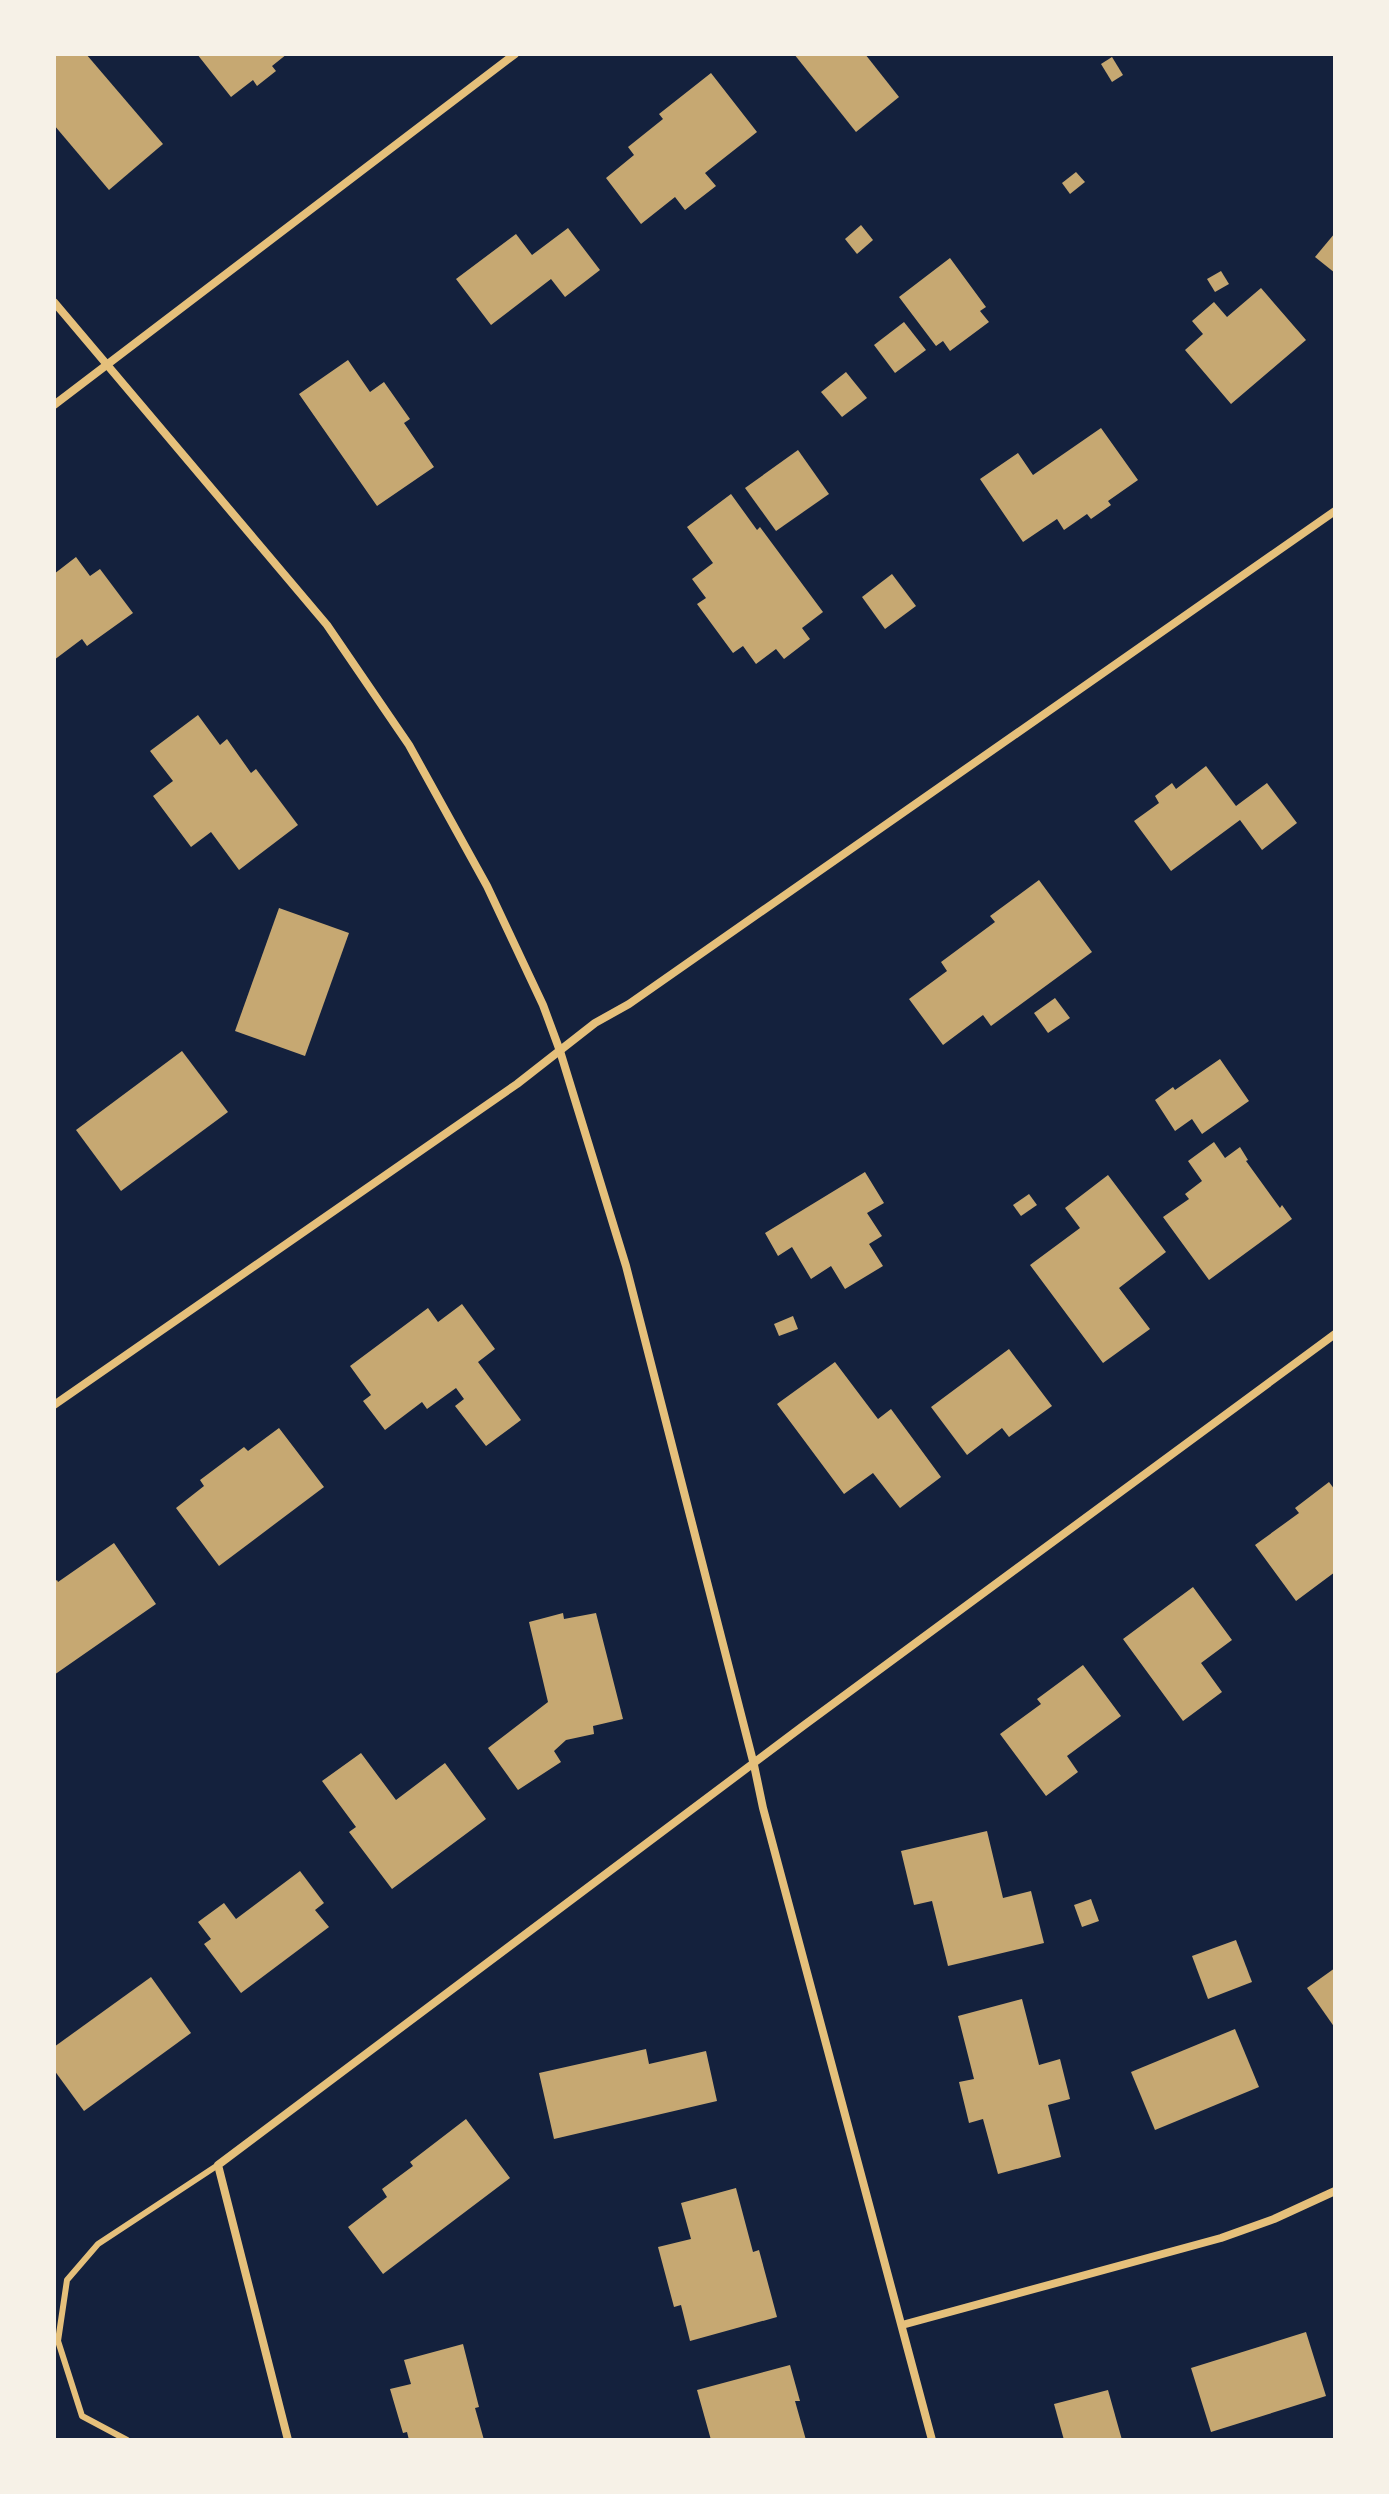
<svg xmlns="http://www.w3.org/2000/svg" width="1389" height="2494" font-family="Mulish,sans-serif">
  <rect width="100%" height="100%" fill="#14213d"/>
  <g fill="#c6a872">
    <polygon points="54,54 86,54 163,144 109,190 54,125"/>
    <polygon points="197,54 287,54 272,66 276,71 257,86 253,80 231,97"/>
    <polygon points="794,54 865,54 899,97 856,132"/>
    <polygon points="1112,57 1123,75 1112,82 1101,64"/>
    <polygon points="711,73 757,132 705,173 716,186 685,210 675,197 641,224 606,178 634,155 628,147 663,119 659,114"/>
    <polygon points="1076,172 1085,182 1070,194 1062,183"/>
    <polygon points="861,225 873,240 857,254 845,239"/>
    <polygon points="568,228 600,270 565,297 551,279 491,325 456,279 516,234 532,255"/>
    <polygon points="1335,233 1335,273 1315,257"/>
    <polygon points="950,258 986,307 980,311 989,322 950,351 943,341 936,346 899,297"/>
    <polygon points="1221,271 1229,284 1215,292 1207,279"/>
    <polygon points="1261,288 1306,340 1231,404 1185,350 1203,334 1192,321 1214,302 1227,317"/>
    <polygon points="904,322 926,350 895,373 874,345"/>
    <polygon points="348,360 370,392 384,382 410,419 404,423 434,467 377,506 299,394"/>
    <polygon points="846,372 867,398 842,417 821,392"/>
    <polygon points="1101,428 1138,480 1108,501 1111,505 1091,519 1087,514 1064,530 1057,519 1023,542 980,479 1018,453 1033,475"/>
    <polygon points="798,450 829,494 776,531 745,488"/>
    <polygon points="731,494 757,530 760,527 823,612 802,628 810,639 784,659 776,649 756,664 743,646 733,653 697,604 706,598 692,579 713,563 687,527"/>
    <polygon points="76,557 90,576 100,569 133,613 87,646 82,639 54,660 54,574"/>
    <polygon points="892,574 916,606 885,629 862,597"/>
    <polygon points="198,715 220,745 227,739 251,773 256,769 298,825 239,870 211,832 191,847 153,796 173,781 150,751"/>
    <polygon points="1206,766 1236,806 1267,783 1297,823 1262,850 1240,820 1171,871 1134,821 1159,803 1155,796 1172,783 1176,789"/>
    <polygon points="1039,880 1092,952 991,1026 983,1015 943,1045 909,999 947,971 941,962 995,922 990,916"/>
    <polygon points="279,908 349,933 305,1056 235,1031"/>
    <polygon points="1055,998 1070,1018 1048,1033 1034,1013"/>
    <polygon points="182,1051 228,1112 121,1191 76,1130"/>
    <polygon points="1220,1059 1249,1101 1202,1134 1192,1119 1175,1131 1155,1100 1173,1087 1175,1090"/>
    <polygon points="1214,1142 1225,1158 1240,1147 1248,1160 1246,1161 1280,1208 1282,1205 1292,1219 1209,1280 1163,1217 1189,1199 1185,1194 1202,1181 1188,1161"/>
    <polygon points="865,1172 884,1203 867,1213 882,1236 869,1244 883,1266 845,1289 831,1266 811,1279 792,1247 778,1256 765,1233"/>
    <polygon points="1108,1175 1166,1252 1119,1288 1150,1329 1103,1363 1030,1265 1080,1228 1065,1208"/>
    <polygon points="1029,1194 1037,1205 1021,1216 1013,1205"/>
    <polygon points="462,1304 495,1349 478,1362 521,1420 486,1446 455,1406 464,1399 456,1388 427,1409 422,1402 385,1430 363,1401 371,1395 350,1366 428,1308 438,1322"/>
    <polygon points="793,1316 798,1329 779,1336 774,1324"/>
    <polygon points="1009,1349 1052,1406 1009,1437 1002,1428 967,1455 931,1407"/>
    <polygon points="835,1362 878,1419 891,1409 941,1477 900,1508 873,1473 844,1494 777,1404"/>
    <polygon points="279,1428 324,1487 219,1566 176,1508 204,1486 200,1480 244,1447 248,1451"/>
    <polygon points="1329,1482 1335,1490 1335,1572 1296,1601 1255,1545 1299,1513 1295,1508"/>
    <polygon points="114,1543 156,1604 54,1675 54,1582 57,1580 58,1582"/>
    <polygon points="1193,1587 1232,1640 1201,1663 1222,1692 1183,1721 1123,1639"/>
    <polygon points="563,1613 564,1619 596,1613 623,1719 593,1726 594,1734 566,1740 554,1751 561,1762 518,1790 488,1748 548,1702 529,1622"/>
    <polygon points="1083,1665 1121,1716 1067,1756 1078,1772 1046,1796 1000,1734 1041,1704 1037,1699"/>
    <polygon points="361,1753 396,1800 445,1763 486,1819 392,1889 349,1832 356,1827 322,1781"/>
    <polygon points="987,1831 1003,1898 1031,1891 1044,1943 948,1966 932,1901 914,1905 901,1851"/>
    <polygon points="300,1871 324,1903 315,1910 329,1927 241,1993 204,1944 211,1939 198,1922 224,1903 236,1919"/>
    <polygon points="1091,1899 1099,1921 1082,1927 1074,1905"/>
    <polygon points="1236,1940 1252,1982 1208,1999 1192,1956"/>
    <polygon points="1335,1968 1335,2028 1307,1988"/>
    <polygon points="151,1977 191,2033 84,2111 54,2070 54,2047"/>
    <polygon points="1022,1999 1039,2065 1060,2059 1070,2099 1048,2105 1061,2157 998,2174 983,2119 969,2123 959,2082 974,2079 958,2016"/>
    <polygon points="1235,2029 1259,2087 1155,2130 1131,2072"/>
    <polygon points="646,2049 649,2064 706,2051 717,2101 554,2139 539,2073"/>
    <polygon points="466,2119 510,2178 383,2274 348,2227 387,2197 382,2189 413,2166 410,2162"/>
    <polygon points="736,2188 753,2252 759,2250 777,2317 690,2341 681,2305 674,2307 658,2247 691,2239 681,2203"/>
    <polygon points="1306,2332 1326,2396 1211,2432 1191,2368"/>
    <polygon points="463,2344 479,2407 475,2408 484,2440 409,2440 407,2432 403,2433 390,2389 411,2384 404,2360"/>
    <polygon points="790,2365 800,2401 795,2401 806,2440 711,2440 697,2390"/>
    <polygon points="1108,2390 1122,2440 1064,2440 1054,2404"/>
  </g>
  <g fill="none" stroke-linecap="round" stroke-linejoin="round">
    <polyline stroke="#e5c07b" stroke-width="6" points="127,2440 82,2416 58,2341 67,2280 98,2244 218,2165"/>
    <g stroke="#e5c07b" stroke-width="8">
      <polyline points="54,302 327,625 409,745 487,886 543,1005 560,1051 626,1266 754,1765 763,1808 932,2440"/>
      <polyline points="54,405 515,54"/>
      <polyline points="54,1405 517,1084 595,1023 629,1004 1335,511"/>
      <polyline points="902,2325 1221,2238 1274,2219 1335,2191"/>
      <polyline points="288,2440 218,2165 803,1726 1335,1334"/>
    </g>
  </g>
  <rect width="1389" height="2494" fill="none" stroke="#f6f1e7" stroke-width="112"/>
</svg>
